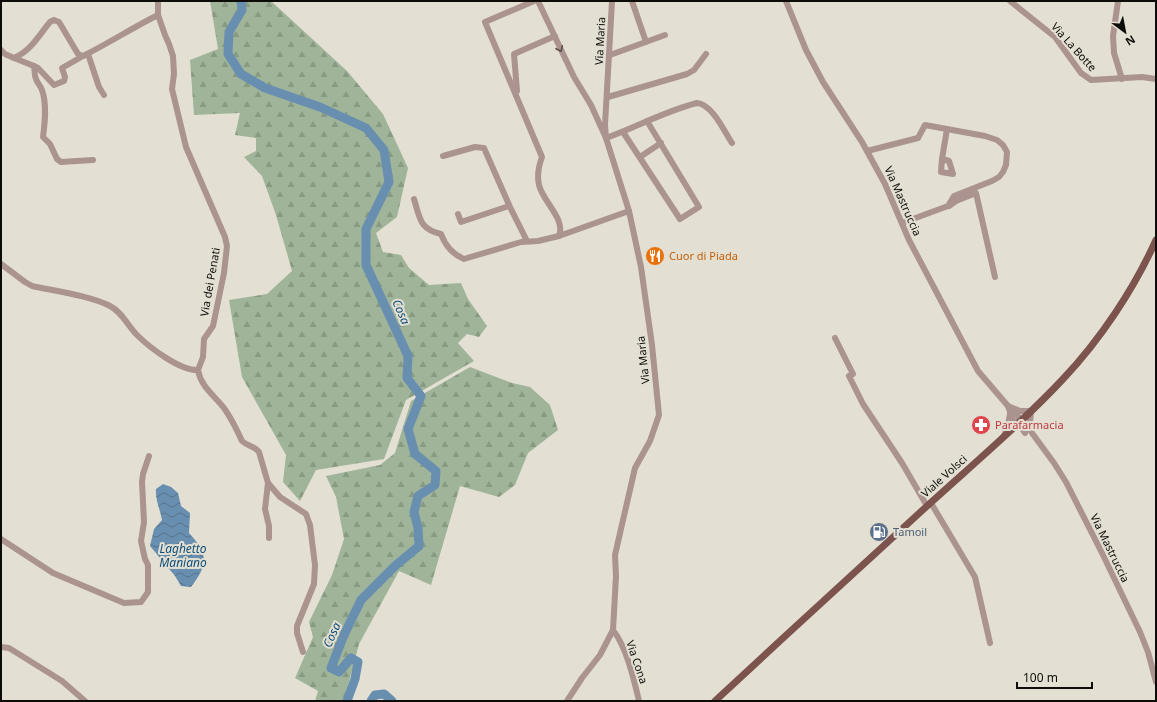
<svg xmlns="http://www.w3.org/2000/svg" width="1157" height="702" font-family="'Noto Sans',sans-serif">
  <defs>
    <pattern id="forest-firs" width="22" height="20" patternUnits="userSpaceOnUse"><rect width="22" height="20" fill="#9fb499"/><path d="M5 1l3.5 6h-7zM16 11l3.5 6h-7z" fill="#889a82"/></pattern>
    <pattern id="water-waves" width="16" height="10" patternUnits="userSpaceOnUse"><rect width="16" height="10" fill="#698fb0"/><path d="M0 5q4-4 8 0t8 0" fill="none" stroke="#55738d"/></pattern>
  </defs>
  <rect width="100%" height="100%" fill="#e3e0d3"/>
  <g fill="url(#forest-firs)">
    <polygon points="210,1 271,1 347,71 383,114 408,168 397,217 376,233 383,252 401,255 409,268 429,285 461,283 468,299 487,326 479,337 467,334 458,343 474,361 406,400 384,459 316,470 300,501 283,482 286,455 242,377 229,300 267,294 292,271 276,215 262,176 244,157 256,151 256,138 235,135 240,113 194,115 190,60 218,49"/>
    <polygon points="470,367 512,383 530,387 550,405 558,430 528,453 515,485 499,497 460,486 431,585 399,571 359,644 344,701 315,701 318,691 295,678 313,637 309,622 332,575 344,539 336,497 326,476 380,465 395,453 411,401"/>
  </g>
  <path fill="url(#water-waves)" d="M 163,484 L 171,487 L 178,493 L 181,506 L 190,513 L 189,533 C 209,555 208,564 191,587 L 181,586 L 175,576 L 150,546 L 154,529 L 162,520 C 160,509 155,499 156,489 Z"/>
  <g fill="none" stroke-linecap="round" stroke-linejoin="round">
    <g stroke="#698fb0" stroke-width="9">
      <polyline points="241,1 242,10 229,32 228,54 241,74 265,88 320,107 366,128 384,150 389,182 366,229 366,265 408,356 407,378 421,396 408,429 415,454 436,471 435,485 418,496 414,512 418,528 419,546 395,566 361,600 344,635 331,668 339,672 351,658 358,662 355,679 347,701"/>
      <polyline points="371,701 375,695 384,694 392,701"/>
    </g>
    <g stroke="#ab938f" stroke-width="6">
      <path d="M 538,1 L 574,77 L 591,105 L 606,138 C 637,127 665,111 697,103 C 712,104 724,131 732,143"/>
      <polyline points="632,1 646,42"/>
      <polyline points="786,1 806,50 823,82 862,142 885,184 909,240 978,371 1008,406 1020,411 1031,411 1030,424 1032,433 1054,463 1066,482 1102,553 1140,632 1148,652 1156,682"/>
      <polyline points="1010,1 1055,37 1081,73 1091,80 1142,77 1156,79"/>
      <polyline points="1118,1 1113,36 1114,53 1122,79"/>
      <path d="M 1,50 L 5,54 L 14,58 C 31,51 39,35 50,22 L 54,20 L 59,22 L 78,54 L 83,56 C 109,43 132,28 158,15"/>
      <polyline points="88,54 99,87 104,95"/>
      <polyline points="610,55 665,35"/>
      <path d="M 83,56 L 62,68 L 65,77 L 64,81 L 54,85 L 38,68 L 34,66 C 35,70 34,75 36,79 C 37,83 41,86 42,90 C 47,104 45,122 43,137 L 50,144 L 57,159 L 61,162 L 93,160"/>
      <polyline points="14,58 34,66"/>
      <polyline points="517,91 514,54 555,36"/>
      <polyline points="608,97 687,74 694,70 706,54"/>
      <polyline points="623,132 680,219 699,207 647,121"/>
      <polyline points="867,151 918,138 925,125 985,136 997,140 1003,145 1007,152 1006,165 1003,172 999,177 992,181 954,196 948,206 902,223"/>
      <polyline points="443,156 475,147 484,148 510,207 527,241"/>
      <polyline points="640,157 661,143"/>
      <polyline points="942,159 941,172 953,174 949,161 942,159 947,129"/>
      <path d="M 414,199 C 420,218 419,229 441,234 C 445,245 452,254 464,259 L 521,242 L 538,241 L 559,236 C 566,219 543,202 539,185 C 537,176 539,165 542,157 L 485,22 L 534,1"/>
      <polyline points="949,206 956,201 976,193 995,277"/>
      <polyline points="458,214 461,222 509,206"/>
      <polyline points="559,236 629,211"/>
      <path d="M 1,264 L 25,282 L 32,286 C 55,291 91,296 110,306 C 122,312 128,326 137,335 C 149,347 180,371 198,370 L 203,357 L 204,339 L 213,326 L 224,273 L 227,246 L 225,237 L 186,147 L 172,89 L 174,74 L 173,56 L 169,44 L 165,35 L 158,15 L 158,1"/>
      <polyline points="835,338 853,374 849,376 863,404 902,463 927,506"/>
      <path d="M 198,370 C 201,387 214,395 224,408 C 231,418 237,430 242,441 C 247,446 255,446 259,452 L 268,483 L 280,497 L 306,514 L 310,525 L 315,565 L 314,584 L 297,626 L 297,633 L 303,652"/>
      <polyline points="1008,406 1013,420 1018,423 1025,433"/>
      <polyline points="1012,409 1018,416 1020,421 1031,431"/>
      <polyline points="1004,436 1008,425 1010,414"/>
      <polyline points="268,483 265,509 269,526 269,538"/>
      <polyline points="931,503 975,577 990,643"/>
      <polyline points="1,539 53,573 124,603 141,602 148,592 148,565 145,559 141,541 144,522 142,482 143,474 149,456"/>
      <path d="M 613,630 C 627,648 634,680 639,701"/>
      <polyline points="1,647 9,648 62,681 85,701"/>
      <polyline points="567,701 582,678 600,655 613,630 616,576 615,555 635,468 650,441 659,415 652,345 641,267 629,211 606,138 605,125 612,1"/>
    </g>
    <path stroke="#7c534d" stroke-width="7" d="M 715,701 C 785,636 856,571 926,507 C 972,465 1021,424 1063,379 C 1100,340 1134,289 1156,240"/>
  </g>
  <defs><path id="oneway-chevron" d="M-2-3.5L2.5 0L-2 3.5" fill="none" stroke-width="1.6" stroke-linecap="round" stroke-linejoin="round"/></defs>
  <use stroke="#5c504c" href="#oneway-chevron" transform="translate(560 49) rotate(65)"/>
  <defs>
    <g id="restaurant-disc" transform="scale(1)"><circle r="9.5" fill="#e8710a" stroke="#e3e0d3"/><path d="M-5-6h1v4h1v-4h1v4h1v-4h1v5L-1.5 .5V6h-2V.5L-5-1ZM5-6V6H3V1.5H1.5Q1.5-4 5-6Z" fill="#fff"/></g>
    <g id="pharmacy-disc" transform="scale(1)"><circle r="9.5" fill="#e0444e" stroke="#e3e0d3"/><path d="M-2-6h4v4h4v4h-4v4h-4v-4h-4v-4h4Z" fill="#fff"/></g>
    <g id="fuel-disc" transform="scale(1)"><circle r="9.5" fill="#5c6f8a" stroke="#e3e0d3"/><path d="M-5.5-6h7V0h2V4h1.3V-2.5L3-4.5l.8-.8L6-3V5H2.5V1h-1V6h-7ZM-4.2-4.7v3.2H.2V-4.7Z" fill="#fff"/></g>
  </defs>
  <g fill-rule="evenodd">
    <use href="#restaurant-disc" x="655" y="256"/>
    <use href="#pharmacy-disc" x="981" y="425"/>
    <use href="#fuel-disc" x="879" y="532"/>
  </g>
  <g text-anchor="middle" stroke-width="4" stroke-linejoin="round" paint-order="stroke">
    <g font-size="11" fill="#0d0c08" stroke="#e3e0d3">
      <text transform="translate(600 41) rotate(-87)" y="4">Via Maria</text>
      <text transform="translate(1074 47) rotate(48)" y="4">Via La Botte</text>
      <text transform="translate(903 201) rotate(66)" y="4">Via Mastruccia</text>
      <text transform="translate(210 282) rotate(-80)" y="4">Via dei Penati</text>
      <text transform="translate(643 360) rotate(-96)" y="4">Via Maria</text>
      <text transform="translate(944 476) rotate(-42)" y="4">Viale Volsci</text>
      <text transform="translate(1110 548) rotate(64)" y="4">Via Mastruccia</text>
      <text transform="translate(637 662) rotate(71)" y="4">Via Cona</text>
    </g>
    <g font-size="11" fill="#c56008" stroke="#e3e0d3" text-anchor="start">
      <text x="669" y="260">Cuor di Piada</text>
    </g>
    <g font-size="11" fill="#be3a42" stroke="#e3e0d3" text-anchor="start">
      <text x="995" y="429">Parafarmacia</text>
    </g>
    <g font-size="11" fill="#4e5e75" stroke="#e3e0d3" text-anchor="start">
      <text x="893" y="536">Tamoil</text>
    </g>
    <g font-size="12" font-style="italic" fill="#0e4d7a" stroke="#e3e0d3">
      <text transform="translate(401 312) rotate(66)" y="4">Cosa</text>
      <text x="183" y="553">Laghetto<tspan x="183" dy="14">Maniano</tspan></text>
      <text transform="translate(332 635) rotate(-66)" y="4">Cosa</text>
    </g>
  </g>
  <rect width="1157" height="702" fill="none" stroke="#0d0c08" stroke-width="4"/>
  <g transform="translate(1125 32) rotate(148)" stroke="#e3e0d3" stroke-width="3" paint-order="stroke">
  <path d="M0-3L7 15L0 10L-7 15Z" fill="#0d0c08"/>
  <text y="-6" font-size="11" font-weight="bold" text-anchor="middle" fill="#0d0c08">N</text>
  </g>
  <path d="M1017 682v6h75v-6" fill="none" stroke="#0d0c08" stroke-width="2"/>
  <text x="1023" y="682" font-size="12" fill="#0d0c08" stroke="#e3e0d3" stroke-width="3" paint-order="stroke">100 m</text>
</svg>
